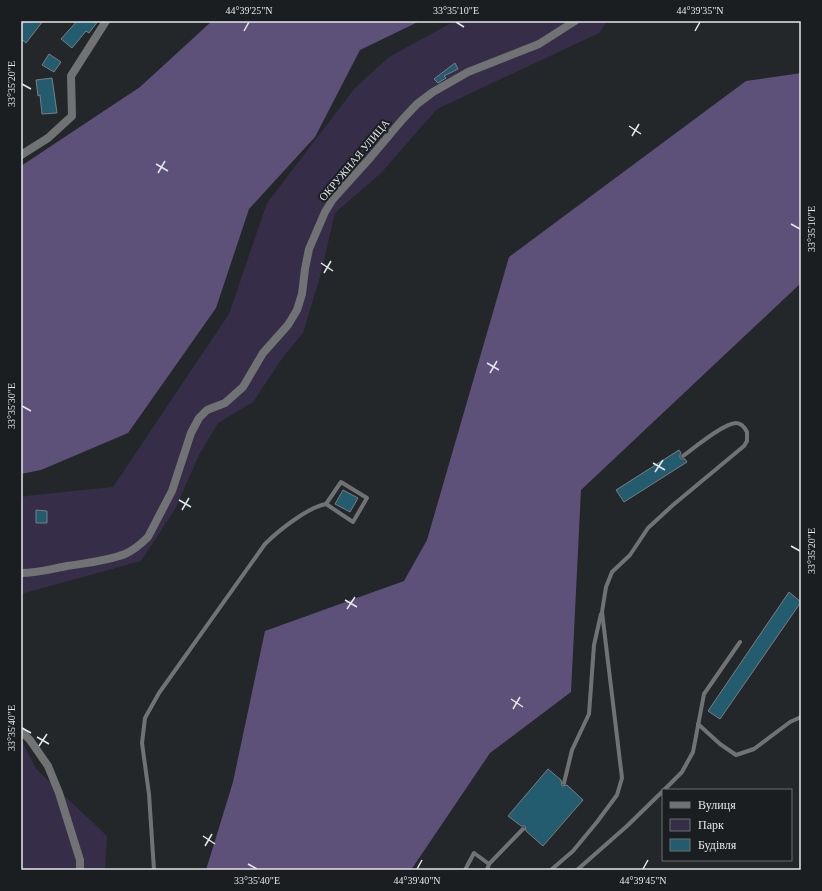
<svg xmlns="http://www.w3.org/2000/svg" width="822" height="891" font-family="Georgia,serif">
  <rect width="100%" height="100%" fill="#24272a"/>
  <g fill="#362d49">
    <polygon points="455,21 607,21 599,33 437,109 381,173 335,213 320,277 303,333 283,357 253,402 218,423 199,455 175,509 141,561 21,594 21,497 34,495 113,487 229,314 267,203 355,88 389,57"/>
    <polygon points="21,739 36,769 107,836 105,870 21,870"/>
  </g>
  <g fill="#5d5179">
    <polygon points="212,21 420,21 360,50 315,137 249,209 216,308 128,433 41,470 21,474 21,166 140,87"/>
    <polygon points="801,73 801,283 581,490 571,692 490,753 411,870 206,870 233,782 265,631 404,581 427,540 509,257 746,81"/>
  </g>
  <g fill="#235c6f" stroke="#797e81">
    <polygon points="25,21 43,21 26,43 21,39 21,26"/>
    <polygon points="77,21 98,21 89,33 86,31 72,48 61,39"/>
    <polygon points="49,54 61,62 54,72 42,65"/>
    <polygon points="455,63 458,69 444,76 446,78 438,83 434,79"/>
    <polygon points="52,78 57,113 42,114 40,95 38,96 36,80"/>
    <polygon points="679,450 681,453 680,455 680,458 682,459 685,459 687,462 624,502 616,490"/>
    <polygon points="343,490 358,498 350,512 335,504"/>
    <polygon points="36,510 47,511 47,523 36,523"/>
    <polygon points="789,592 801,602 720,719 708,711"/>
    <polygon points="548,769 561,780 562,786 567,785 583,800 543,846 526,831 525,826 521,826 508,816"/>
  </g>
  <g fill="none" stroke-linecap="round" stroke-linejoin="round">
    <g stroke="#717274" stroke-width="4">
      <polyline points="698,724 720,744 736,755 754,749 790,722 801,717"/>
      <polyline points="564,783 572,750 589,714 594,645 601,614"/>
      <polyline points="664,790 682,772 693,752 704,694 740,642"/>
      <path d="M 154,870 L 149,794 L 142,743 L 145,718 L 159,693 L 265,544 C 278,531 308,507 326,504 L 353,522 L 367,498 L 341,482 L 326,504"/>
      <polyline points="465,870 474,853 489,864"/>
      <polyline points="487,870 489,864 523,829"/>
      <path d="M 551,870 L 573,851 L 597,822 L 617,795 L 622,778 L 602,612 L 606,587 L 612,572 L 630,555 L 648,528 L 673,505 L 744,446 L 747,441 L 747,432 C 745,428 741,423 736,423 C 724,423 694,448 683,456"/>
      <polyline points="577,870 627,826 663,791"/>
    </g>
    <g stroke="#717274" stroke-width="8">
      <polyline points="21,155 48,138 72,116 71,76 106,21"/>
      <path d="M 21,573 C 37,573 51,569 67,566 C 86,563 107,561 125,554 C 134,550 141,544 148,537 L 172,491 L 191,433 L 199,418 L 207,410 L 225,403 L 243,387 L 263,353 L 288,325 L 297,310 L 302,294 L 305,269 L 309,249 L 325,212 L 333,199 L 370,158 L 402,120 L 417,104 L 433,92 L 468,72 L 539,44 L 575,21"/>
      <polyline points="21,731 30,740 48,766 59,793 80,860 80,870"/>
    </g>
  </g>
  <path fill="none" stroke="#e5e7e9" stroke-width="1.5" d="M 456,22 L 464,27M 244,31 L 249,22M 695,31 L 700,22M 22,84 L 31,89M 629,126 L 641,134M 632,136 L 639,124M 156,164 L 168,171M 158,173 L 165,161M 791,224 L 800,229M 321,263 L 333,271M 324,273 L 331,261M 487,363 L 499,370M 490,373 L 497,361M 22,406 L 31,411M 653,463 L 665,470M 655,472 L 663,460M 179,500 L 191,507M 182,510 L 189,498M 791,546 L 800,551M 345,600 L 357,607M 347,609 L 355,597M 511,699 L 523,707M 513,709 L 520,697M 22,728 L 31,733M 37,737 L 49,744M 39,746 L 47,734M 203,836 L 215,844M 205,846 L 212,834M 248,864 L 257,869M 417,869 L 422,860M 643,869 L 648,860"/>
  <g text-anchor="middle" stroke-width="4" stroke-linejoin="round" paint-order="stroke">
    <g font-size="11" fill="#e5e7e9" stroke="#1a1e21">
      <text transform="translate(354 160) rotate(-50)" y="4">ОКРУЖНАЯ УЛИЦА</text>
    </g>
  </g>
  <rect width="822" height="891" fill="none" stroke="#1a1e21" stroke-width="44"/>
  <rect x="662" y="789" width="130" height="72" fill="#1a1e21" stroke="#6b6e71"/>
  <rect x="670" y="802" width="20" height="6" fill="#717274" stroke="#6b6e71"/>
  <text x="698" y="809" font-size="12" fill="#e5e7e9">Вулиця</text>
  <rect x="670" y="819" width="20" height="12" fill="#362d49" stroke="#6b6e71"/>
  <text x="698" y="829" font-size="12" fill="#e5e7e9">Парк</text>
  <rect x="670" y="839" width="20" height="12" fill="#235c6f" stroke="#6b6e71"/>
  <text x="698" y="849" font-size="12" fill="#e5e7e9">Будівля</text>
  <rect x="22" y="22" width="778" height="847" fill="none" stroke="#e5e7e9" stroke-width="1.5"/>
  <g font-size="10" text-anchor="middle" fill="#e5e7e9">
    <text x="249" y="14">44°39'25"N</text>
    <text x="456" y="14">33°35'10"E</text>
    <text x="700" y="14">44°39'35"N</text>
    <text transform="translate(11 84) rotate(-90)" y="4">33°35'20"E</text>
    <text transform="translate(811 229) rotate(-90)" y="4">33°35'10"E</text>
    <text transform="translate(11 406) rotate(-90)" y="4">33°35'30"E</text>
    <text transform="translate(811 551) rotate(-90)" y="4">33°35'20"E</text>
    <text transform="translate(11 728) rotate(-90)" y="4">33°35'40"E</text>
    <text x="257" y="884">33°35'40"E</text>
    <text x="417" y="884">44°39'40"N</text>
    <text x="643" y="884">44°39'45"N</text>
  </g>
</svg>
